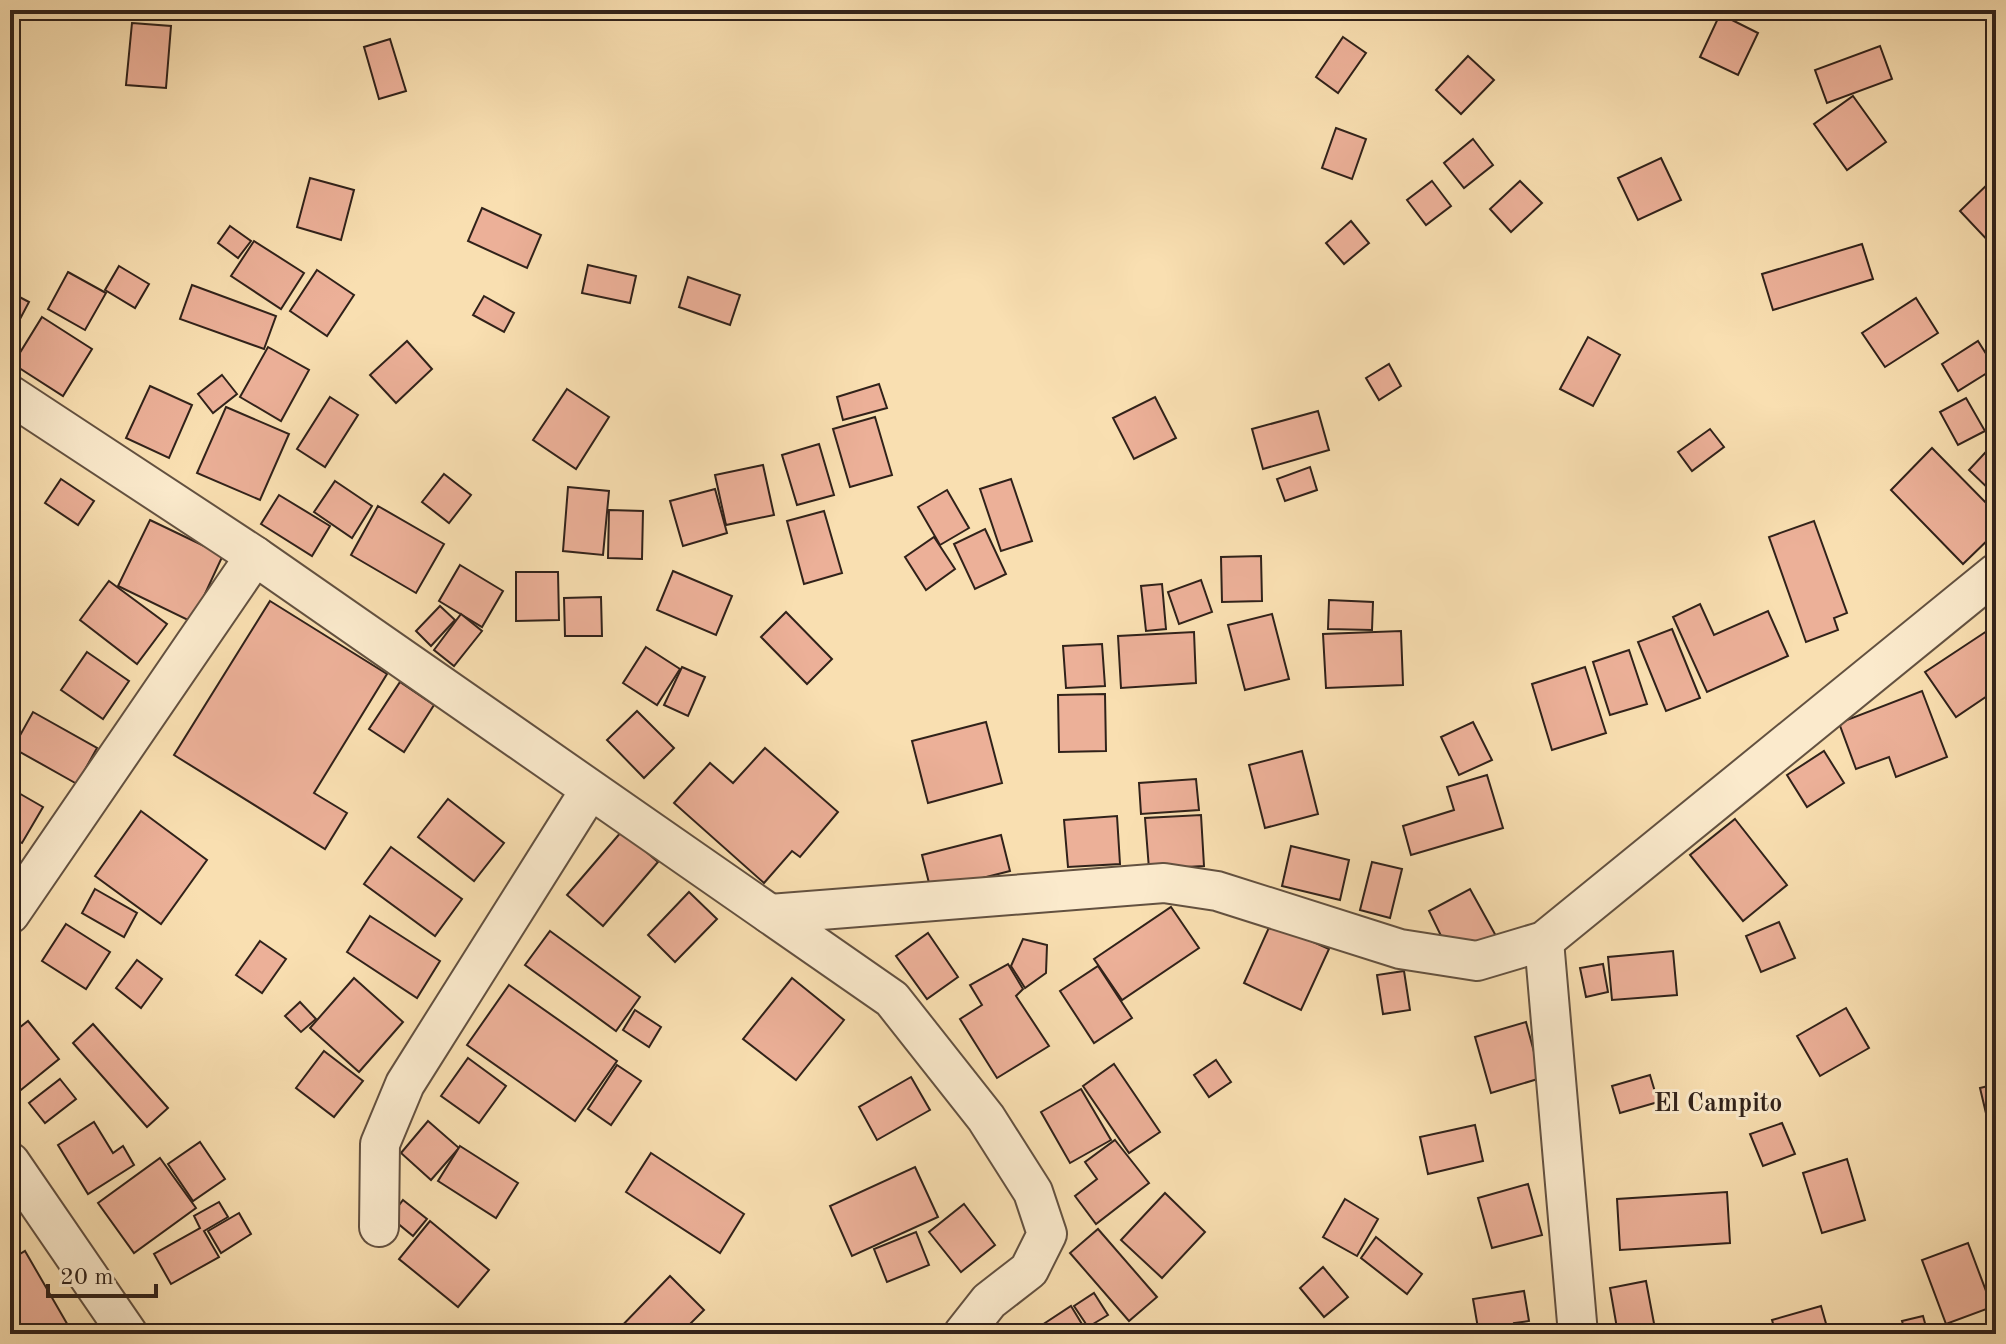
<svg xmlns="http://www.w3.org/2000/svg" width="2006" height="1344" font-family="'Old Standard TT',serif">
  <rect width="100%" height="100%" fill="#f9dfb1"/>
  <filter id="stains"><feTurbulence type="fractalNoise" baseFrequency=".0025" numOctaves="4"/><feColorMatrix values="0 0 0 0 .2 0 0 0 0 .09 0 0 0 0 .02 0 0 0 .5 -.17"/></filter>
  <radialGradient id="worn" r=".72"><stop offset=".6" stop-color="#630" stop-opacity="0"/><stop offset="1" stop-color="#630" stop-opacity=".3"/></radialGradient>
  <g fill="#ecb098" stroke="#31221a" stroke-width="2">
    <polygon points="1720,14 1758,33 1738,75 1700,57"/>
    <polygon points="132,23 171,26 166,88 126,85"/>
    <polygon points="1343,37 1366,53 1338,93 1316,77"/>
    <polygon points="390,39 406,91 379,99 364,47"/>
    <polygon points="1880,46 1892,79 1827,103 1815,70"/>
    <polygon points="1468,56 1494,80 1461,114 1436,90"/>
    <polygon points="1853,96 1886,142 1847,170 1814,124"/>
    <polygon points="1336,128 1366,139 1352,179 1322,168"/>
    <polygon points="1473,139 1493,165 1464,188 1444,163"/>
    <polygon points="1661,158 1681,200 1638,220 1618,178"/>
    <polygon points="1996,176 1996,240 1991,244 1960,211"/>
    <polygon points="310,178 354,190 341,240 297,227"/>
    <polygon points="1432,181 1451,206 1426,225 1407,200"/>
    <polygon points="1520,181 1542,203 1511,232 1490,209"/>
    <polygon points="482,208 541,235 527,268 468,241"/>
    <polygon points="1351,221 1369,243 1344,264 1326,243"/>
    <polygon points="230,226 251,241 238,258 218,243"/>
    <polygon points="254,241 304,273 281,309 231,276"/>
    <polygon points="1862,244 1873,279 1773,310 1762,274"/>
    <polygon points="588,265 636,276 630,303 582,293"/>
    <polygon points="119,266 149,284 135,308 105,290"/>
    <polygon points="317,270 354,295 327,336 290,311"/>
    <polygon points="68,272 106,293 85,330 48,309"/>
    <polygon points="688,277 740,295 730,325 679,307"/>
    <polygon points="192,285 276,316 264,349 180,319"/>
    <polygon points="10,292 29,302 10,338"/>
    <polygon points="484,296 514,313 504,332 473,315"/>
    <polygon points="1916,298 1938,333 1885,367 1862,333"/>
    <polygon points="42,317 92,349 63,396 13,364"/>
    <polygon points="1588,337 1620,355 1593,406 1560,389"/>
    <polygon points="407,341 432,369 396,403 370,375"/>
    <polygon points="1978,341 1995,368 1958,391 1942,364"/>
    <polygon points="268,347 309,370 281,421 240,397"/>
    <polygon points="1389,364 1401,386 1379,400 1366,378"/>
    <polygon points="222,375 237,394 213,413 198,394"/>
    <polygon points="879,384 887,408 843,420 837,397"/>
    <polygon points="150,386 192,405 169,458 126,438"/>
    <polygon points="567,389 609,417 576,469 533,440"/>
    <polygon points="330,397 358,415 325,467 297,449"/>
    <polygon points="1155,397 1176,438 1134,459 1113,418"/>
    <polygon points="1966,398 1985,431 1958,445 1940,412"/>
    <polygon points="226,407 289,434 260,500 197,473"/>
    <polygon points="1318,411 1329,450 1263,469 1252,429"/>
    <polygon points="875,417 892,475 850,487 833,429"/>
    <polygon points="1710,429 1724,447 1692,471 1678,452"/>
    <polygon points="1996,441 1996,496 1969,470"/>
    <polygon points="819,444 834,495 797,505 782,455"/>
    <polygon points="1932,448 1996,513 1996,532 1963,564 1891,490"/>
    <polygon points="763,465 774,515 726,525 715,475"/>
    <polygon points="1310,467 1317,490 1285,501 1277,479"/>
    <polygon points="444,474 471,495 449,523 422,502"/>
    <polygon points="61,479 94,501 78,525 45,503"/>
    <polygon points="1011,479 1032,541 1001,551 980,489"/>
    <polygon points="335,481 372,506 352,538 314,512"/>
    <polygon points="568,487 609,491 603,555 563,551"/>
    <polygon points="715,489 727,533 683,546 670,501"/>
    <polygon points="947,490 969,528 940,545 918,507"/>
    <polygon points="279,495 330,526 312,556 261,524"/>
    <polygon points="378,506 444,544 416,593 351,555"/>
    <polygon points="609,510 643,511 642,559 608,558"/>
    <polygon points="824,511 842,573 804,584 787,521"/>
    <polygon points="150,520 223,555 192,622 118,586"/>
    <polygon points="1814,521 1847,613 1834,618 1838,630 1806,642 1769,537"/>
    <polygon points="985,529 1006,574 975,589 954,544"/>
    <polygon points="934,537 955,569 926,590 905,557"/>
    <polygon points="1261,556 1262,601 1222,602 1221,557"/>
    <polygon points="460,565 503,591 482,627 439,601"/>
    <polygon points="673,571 732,596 716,635 657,610"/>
    <polygon points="516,572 558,572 559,620 516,621"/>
    <polygon points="1201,580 1212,612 1179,624 1168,592"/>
    <polygon points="109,581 167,624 137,664 80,620"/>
    <polygon points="1162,584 1166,629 1146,631 1141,586"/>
    <polygon points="601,597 602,636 565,636 564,598"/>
    <polygon points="1329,600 1373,602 1372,630 1328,629"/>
    <polygon points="270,601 387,674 314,793 347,813 325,849 174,755"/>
    <polygon points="1700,604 1714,635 1768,611 1788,656 1707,692 1673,617"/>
    <polygon points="440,606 455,620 431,646 416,631"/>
    <polygon points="786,612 832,659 807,684 761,637"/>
    <polygon points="461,614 482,631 454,666 434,650"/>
    <polygon points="1272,614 1289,679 1245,690 1228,625"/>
    <polygon points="1996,625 1996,690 1956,717 1925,672"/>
    <polygon points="1672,629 1700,698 1666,711 1638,642"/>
    <polygon points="1401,631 1403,685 1326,688 1323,634"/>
    <polygon points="1194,632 1196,683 1121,688 1118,636"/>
    <polygon points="1102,644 1105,686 1066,688 1063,646"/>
    <polygon points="646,647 680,669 657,705 623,683"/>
    <polygon points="1629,650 1647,704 1610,715 1593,662"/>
    <polygon points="87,652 129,681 103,719 61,690"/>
    <polygon points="682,667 705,677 688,716 664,705"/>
    <polygon points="1585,667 1606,733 1552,750 1532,684"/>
    <polygon points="400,682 434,705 404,752 369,729"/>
    <polygon points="1922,691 1947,757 1896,777 1889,757 1856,769 1839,723"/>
    <polygon points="1105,694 1106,751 1059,752 1058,695"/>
    <polygon points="637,711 674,748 644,778 607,740"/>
    <polygon points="33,712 97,748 77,784 13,748"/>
    <polygon points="986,722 1002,783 928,803 912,741"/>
    <polygon points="1473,722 1492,760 1459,775 1441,737"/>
    <polygon points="765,748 838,812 800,857 792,851 764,883 674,803 710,763 733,783"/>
    <polygon points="1302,751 1318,814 1265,828 1249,765"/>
    <polygon points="1824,751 1844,783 1807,807 1787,775"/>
    <polygon points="1487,775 1503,828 1411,855 1403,826 1454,810 1447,787"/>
    <polygon points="1196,779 1199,810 1141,814 1139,783"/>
    <polygon points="10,788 43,807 22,843 10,836"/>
    <polygon points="448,799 504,843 474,881 418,837"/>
    <polygon points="141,811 207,860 161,924 95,876"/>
    <polygon points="1201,815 1204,866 1149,869 1145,818"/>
    <polygon points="1117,816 1120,864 1068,867 1064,820"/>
    <polygon points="1735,819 1787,885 1743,921 1690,855"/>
    <polygon points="622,831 658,862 603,926 567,895"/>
    <polygon points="1001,835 1010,871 931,891 922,855"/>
    <polygon points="1291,846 1349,860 1340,900 1282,886"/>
    <polygon points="391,847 462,899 435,936 364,884"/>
    <polygon points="1372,862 1402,869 1390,918 1360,910"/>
    <polygon points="95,889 137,913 124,937 82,913"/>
    <polygon points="1470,889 1496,936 1466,948 1444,942 1429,911"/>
    <polygon points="689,892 717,919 675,962 648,935"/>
    <polygon points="1171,907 1199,948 1122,1000 1094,959"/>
    <polygon points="370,916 440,961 417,998 347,952"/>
    <polygon points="1779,922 1795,958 1761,972 1746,936"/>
    <polygon points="1271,923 1329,949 1301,1010 1244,983"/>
    <polygon points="66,924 110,952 86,989 42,961"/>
    <polygon points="550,931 640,997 616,1031 525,965"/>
    <polygon points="928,933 958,977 927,999 896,956"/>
    <polygon points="1023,939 1047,945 1046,973 1025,988 1011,966"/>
    <polygon points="260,941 286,959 262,993 236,975"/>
    <polygon points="1673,951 1677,995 1612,1000 1608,957"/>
    <polygon points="137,960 162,979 141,1008 116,988"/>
    <polygon points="1008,964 1023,989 1016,996 1049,1046 997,1078 960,1019 982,1005 970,985"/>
    <polygon points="1603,964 1608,992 1586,997 1580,968"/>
    <polygon points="1098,966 1132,1018 1094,1043 1060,991"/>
    <polygon points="1404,971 1410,1010 1383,1014 1377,975"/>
    <polygon points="354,978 403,1022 359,1072 310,1028"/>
    <polygon points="792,978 844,1020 796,1080 743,1039"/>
    <polygon points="509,985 617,1061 575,1121 467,1045"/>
    <polygon points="300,1002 316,1019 301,1032 285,1016"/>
    <polygon points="1846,1008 1869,1048 1820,1076 1797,1036"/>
    <polygon points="635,1010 661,1027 649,1047 623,1030"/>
    <polygon points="28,1021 59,1059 11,1098 10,1035"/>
    <polygon points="1526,1022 1541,1078 1491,1093 1475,1037"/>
    <polygon points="93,1024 168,1108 147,1127 73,1043"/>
    <polygon points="324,1051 363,1081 334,1117 296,1088"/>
    <polygon points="468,1058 506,1086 479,1123 441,1096"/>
    <polygon points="1216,1060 1231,1082 1209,1097 1194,1075"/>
    <polygon points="1114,1064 1160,1132 1129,1153 1083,1086"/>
    <polygon points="617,1065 641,1081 611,1125 588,1109"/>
    <polygon points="1650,1075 1658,1102 1620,1113 1612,1086"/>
    <polygon points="911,1077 930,1110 877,1140 859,1107"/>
    <polygon points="60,1079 76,1099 45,1123 29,1103"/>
    <polygon points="1996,1084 1996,1124 1989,1126 1980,1088"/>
    <polygon points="1081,1089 1111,1140 1070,1163 1041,1112"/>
    <polygon points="428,1121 459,1148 431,1180 401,1153"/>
    <polygon points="94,1122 113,1153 123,1146 134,1165 88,1194 58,1145"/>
    <polygon points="1782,1123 1795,1154 1763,1166 1750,1134"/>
    <polygon points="1475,1125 1483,1161 1428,1174 1420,1137"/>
    <polygon points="1115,1140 1149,1183 1096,1224 1075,1196 1097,1179 1085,1162"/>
    <polygon points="200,1142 225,1179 193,1201 168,1164"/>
    <polygon points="460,1146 518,1183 496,1218 438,1181"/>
    <polygon points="651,1153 744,1214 720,1253 626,1192"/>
    <polygon points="160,1158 196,1208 134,1253 98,1203"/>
    <polygon points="1847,1159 1865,1220 1822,1233 1803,1173"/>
    <polygon points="915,1167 938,1217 852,1256 830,1206"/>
    <polygon points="1528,1184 1542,1235 1492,1248 1478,1198"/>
    <polygon points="1727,1192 1730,1243 1620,1250 1617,1199"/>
    <polygon points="1165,1193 1205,1232 1162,1278 1121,1240"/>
    <polygon points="1345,1199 1378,1219 1357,1256 1323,1237"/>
    <polygon points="403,1200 427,1219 413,1236 390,1217"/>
    <polygon points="219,1202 228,1217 204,1231 219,1257 171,1284 154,1254 200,1228 194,1216"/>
    <polygon points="964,1204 995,1245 961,1272 929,1232"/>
    <polygon points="239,1213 251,1234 221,1253 208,1231"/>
    <polygon points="430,1221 489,1270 458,1307 399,1259"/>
    <polygon points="1098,1229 1157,1297 1129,1321 1070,1253"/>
    <polygon points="916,1232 929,1265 887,1282 874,1249"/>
    <polygon points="1376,1237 1422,1274 1407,1294 1361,1258"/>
    <polygon points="1968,1243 1992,1307 1946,1324 1922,1260"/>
    <polygon points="25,1251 73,1334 10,1334 10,1260"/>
    <polygon points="1323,1267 1348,1297 1324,1317 1300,1288"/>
    <polygon points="670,1276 704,1310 680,1334 614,1334"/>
    <polygon points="1646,1281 1656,1334 1618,1334 1610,1288"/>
    <polygon points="1524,1291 1529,1321 1514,1323 1516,1334 1479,1334 1473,1299"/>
    <polygon points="1094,1293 1108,1315 1088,1327 1074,1306"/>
    <polygon points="1071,1306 1088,1334 1048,1334 1042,1325"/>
    <polygon points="1821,1306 1829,1334 1776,1334 1772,1320"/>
    <polygon points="1923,1316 1928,1334 1906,1334 1902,1321"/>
  </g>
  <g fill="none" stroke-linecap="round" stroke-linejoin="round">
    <g stroke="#635140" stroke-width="42">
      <g id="street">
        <polyline points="10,395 255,556 892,999 986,1118 1033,1192 1047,1234 1029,1270 989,1301 963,1334"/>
        <polyline points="10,914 255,556"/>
        <polyline points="770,914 1164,883 1217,891 1400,949 1477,961 1544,941 1996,573"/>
        <polyline points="1544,941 1578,1334"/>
        <polyline points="10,1162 128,1334"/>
        <polyline points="379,1227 380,1144 405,1084 590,790"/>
      </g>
    </g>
    <use href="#street" stroke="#fbeacc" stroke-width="38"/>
  </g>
  <g text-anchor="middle" stroke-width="6" stroke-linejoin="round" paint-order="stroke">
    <g font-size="26" font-weight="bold" fill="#31221a" stroke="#fbeacc">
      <text x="1718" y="1111">El Campito</text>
    </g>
  </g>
  <rect width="2006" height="1344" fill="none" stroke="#f9dfb1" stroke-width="40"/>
  <rect x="12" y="12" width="1982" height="1320" fill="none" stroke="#31221a" stroke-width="4"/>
  <rect x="20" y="20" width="1966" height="1304" fill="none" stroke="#31221a" stroke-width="2"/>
  <path d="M48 1284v12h108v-12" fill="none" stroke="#31221a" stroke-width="4"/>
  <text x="60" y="1284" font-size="24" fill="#31221a" stroke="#fbeacc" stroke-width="6" paint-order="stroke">20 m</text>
  <rect width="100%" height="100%" filter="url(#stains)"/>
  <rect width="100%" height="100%" fill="url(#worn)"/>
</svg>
